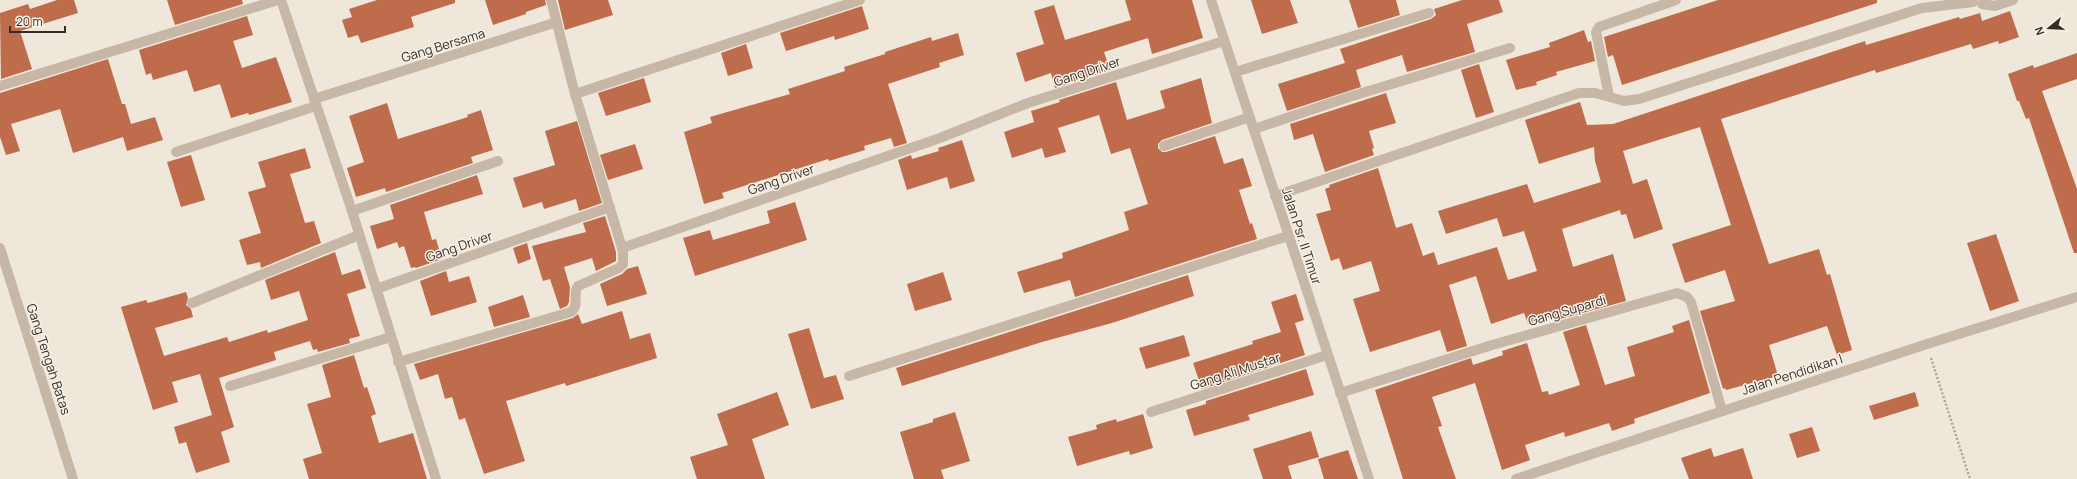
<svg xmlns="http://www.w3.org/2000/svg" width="2077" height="479" font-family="Manrope,sans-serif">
  <rect width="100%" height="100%" fill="#f0e7db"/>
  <g fill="#be6c4b">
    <polygon points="57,0 74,0 78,13 20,31 32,69 1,79 0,13 28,4 30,9"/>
    <polygon points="167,0 242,0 243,4 175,25"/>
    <polygon points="377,0 455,0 455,3 411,17 414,27 361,43 358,35 348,38 342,20 352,17 349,9"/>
    <polygon points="485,0 545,0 546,5 526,12 526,14 493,25"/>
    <polygon points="558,0 608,0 613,15 565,30"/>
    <polygon points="1125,0 1192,0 1203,38 1152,54 1148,38 1104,52 1110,70 1055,88 1051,73 1025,82 1016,53 1044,44 1034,11 1054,5 1065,40 1131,20"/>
    <polygon points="1251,0 1290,0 1298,23 1262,34"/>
    <polygon points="1349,0 1396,0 1400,15 1358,28"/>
    <polygon points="1462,0 1499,0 1503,12 1467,24 1475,52 1407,72 1402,55 1356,70 1361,87 1287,111 1278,84 1345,63 1340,49 1431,19 1436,15 1434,9"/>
    <polygon points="1718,0 1877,0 1877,3 1622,85 1613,55 1608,57 1604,37"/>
    <polygon points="862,6 869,29 835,40 834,36 786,51 780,33"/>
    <polygon points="2010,11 2019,37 1999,44 1998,41 1973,49 1971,44 1876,73 1875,70 1721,119 1769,264 1819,249 1827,275 1830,274 1852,350 1837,355 1827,326 1769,345 1778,376 1726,390 1725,388 1723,389 1700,311 1735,301 1725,270 1685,283 1672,244 1731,225 1700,127 1623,151 1633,184 1647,179 1663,229 1634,239 1626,214 1621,215 1620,210 1562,229 1573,267 1613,254 1626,301 1553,321 1551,317 1528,324 1524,313 1491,324 1476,276 1449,285 1467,346 1447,352 1440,330 1370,352 1353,299 1380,291 1371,261 1343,270 1339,258 1331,261 1316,214 1331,210 1325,189 1330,187 1329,185 1378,168 1396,228 1412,223 1423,256 1434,252 1438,265 1497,247 1508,280 1537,271 1524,231 1503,237 1497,218 1446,234 1438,211 1527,184 1534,203 1601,182 1595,161 1594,147 1539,164 1525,120 1580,102 1587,125 1613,124 1865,41 1866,45 1959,17 1960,19 1980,13 1982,21"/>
    <polygon points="247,16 253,35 233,41 242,68 276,57 292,102 249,115 248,113 231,118 220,84 194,92 187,70 153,80 151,73 146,75 139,50"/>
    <polygon points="1584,30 1588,42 1591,41 1595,61 1556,72 1557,75 1536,82 1537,85 1516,90 1506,60 1550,47 1549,43"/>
    <polygon points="958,33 964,55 939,63 940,67 888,84 907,143 894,147 891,138 864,146 865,150 829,161 828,159 722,193 724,198 704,204 684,132 712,123 710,117 790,94 788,89 845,71 844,67 885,54 885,52 931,37 932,41"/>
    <polygon points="746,44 753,68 728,76 721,53"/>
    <polygon points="2077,53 2077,79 2042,91 2077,189 2077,253 2074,253 2029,118 2026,119 2019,101 2017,101 2008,74 2033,65 2034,68"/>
    <polygon points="108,59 122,104 125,104 131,124 155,117 163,140 127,151 123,137 73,153 60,109 11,124 20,151 6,155 0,137 0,93"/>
    <polygon points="1479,64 1494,112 1476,118 1461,70"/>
    <polygon points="644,78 651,102 606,116 598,93"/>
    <polygon points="1201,78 1212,123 1162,140 1158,144 1158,148 1162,152 1166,152 1215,136 1224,164 1243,158 1252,186 1239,190 1250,224 1252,223 1257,239 1075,297 1070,280 1024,293 1017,272 1063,258 1062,253 1129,230 1124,212 1148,204 1130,148 1111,154 1099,115 1058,128 1066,152 1045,158 1042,148 1012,158 1004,132 1034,122 1031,111 1060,102 1059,100 1116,82 1127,120 1165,108 1160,91"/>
    <polygon points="1386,93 1396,123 1369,131 1374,148 1372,149 1374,155 1325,172 1313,134 1294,140 1290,124"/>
    <polygon points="387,103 398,139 468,117 467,115 481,110 493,150 471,157 473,163 386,192 385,188 356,197 347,168 364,162 349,116"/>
    <polygon points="577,121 602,203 579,211 576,199 544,209 542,202 523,208 513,178 555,165 545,131"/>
    <polygon points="962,140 975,181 950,189 947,177 907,190 898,160 911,155 912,159 939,151 938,148"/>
    <polygon points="635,144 643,169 608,180 600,155"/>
    <polygon points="305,148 311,168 290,174 305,223 314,221 321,243 261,268 260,262 247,265 239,240 261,233 248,192 266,187 258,162"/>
    <polygon points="191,155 205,200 181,207 167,162"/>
    <polygon points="477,175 483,194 424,212 432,240 436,239 442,259 416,268 415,267 411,268 404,246 399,248 397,242 377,249 370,226 394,219 390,205"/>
    <polygon points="795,202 807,240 695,276 683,238 710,230 713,240 770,223 767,211"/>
    <polygon points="605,216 616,252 616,261 596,271 592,258 564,267 570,287 569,302 567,306 560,309 550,279 543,281 532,246 586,232 583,223"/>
    <polygon points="1996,234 2019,301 1990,311 1967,243"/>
    <polygon points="527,243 531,259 518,264 513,248"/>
    <polygon points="335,252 342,275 360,269 366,288 347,294 360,336 349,339 350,343 318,352 317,349 313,350 310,341 274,352 276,360 219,378 234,427 221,432 230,462 196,473 186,442 179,444 174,427 212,415 200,374 172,382 178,402 153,410 121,307 146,300 148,303 186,292 188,298 186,305 191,309 193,317 155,328 164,356 227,337 229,342 267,330 268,333 308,320 299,291 271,300 265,280"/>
    <polygon points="638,266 647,294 607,306 600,284 622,274 627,269"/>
    <polygon points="446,271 449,282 469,276 477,302 431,316 420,281"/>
    <polygon points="943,272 952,300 915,311 907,284"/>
    <polygon points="1188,275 1194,296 1112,323 1042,342 902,386 896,368"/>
    <polygon points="1296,294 1304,320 1295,323 1305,355 1202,389 1193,363 1253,344 1252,341 1281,332 1271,302"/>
    <polygon points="523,295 530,317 494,327 488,307"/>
    <polygon points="622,311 630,339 650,333 657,358 566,386 565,383 506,401 525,461 484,474 465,418 459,420 452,397 445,399 438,374 420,380 414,364 573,318 578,314 582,324"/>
    <polygon points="1689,320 1710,393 1634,419 1635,423 1612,431 1609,423 1565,437 1564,432 1525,445 1530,460 1502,470 1475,383 1432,397 1442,426 1438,427 1456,479 1403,479 1375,390 1471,358 1473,365 1503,355 1502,351 1527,343 1542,392 1548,391 1549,395 1580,385 1563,332 1586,325 1605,385 1635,376 1627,347 1674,332 1672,326"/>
    <polygon points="809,328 824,378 836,375 844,399 811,409 788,334"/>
    <polygon points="1184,335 1190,356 1146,369 1139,348"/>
    <polygon points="354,355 364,388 367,387 376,414 371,416 379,443 413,433 427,479 309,479 303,459 322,453 307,404 331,397 322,365"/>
    <polygon points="1306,369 1314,395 1248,415 1250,420 1194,436 1186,410 1206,404 1206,401"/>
    <polygon points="777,392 789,425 752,439 765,479 697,479 690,457 728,445 717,414"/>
    <polygon points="1915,392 1919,406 1874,420 1869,406"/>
    <polygon points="955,412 970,461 941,470 944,479 914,479 900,432 933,422 933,419"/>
    <polygon points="1143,414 1153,448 1130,455 1129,451 1077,466 1068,437 1097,429 1096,425 1116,419 1117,422"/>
    <polygon points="1812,427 1820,451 1797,458 1789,434"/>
    <polygon points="1311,431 1319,457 1288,466 1292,479 1263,479 1253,449"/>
    <polygon points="1711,448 1714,457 1743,448 1753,479 1689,479 1681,458"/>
    <polygon points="1348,450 1358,479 1324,479 1318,459"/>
  </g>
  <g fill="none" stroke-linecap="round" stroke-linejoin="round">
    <polyline stroke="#b3a192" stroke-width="2.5" stroke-dasharray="2 2" stroke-linecap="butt" points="1931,358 1970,479"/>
    <g stroke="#c7b7a7" stroke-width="10">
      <polyline points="281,0 352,211 436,479"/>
      <polyline points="1211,0 1369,479"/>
      <polyline points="1982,4 1995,6 2013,0"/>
      <polyline points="1235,72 1429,13"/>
      <polyline points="0,86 278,0"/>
      <polyline points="575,94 860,0"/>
      <polyline points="1609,96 1596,32 1599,27 1676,0"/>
      <polyline points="314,99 557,22"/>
      <polyline points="1254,129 1349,97 1510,48"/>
      <polyline points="1164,146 1250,117"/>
      <polyline points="176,152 316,106"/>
      <polyline points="1275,196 1579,93 1595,93 1624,101 1639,99 1922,8 1973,2"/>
      <polyline points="352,211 498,161"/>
      <polyline points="0,248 73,479"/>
      <polyline points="622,248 940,138 1028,103 1224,41"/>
      <polyline points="376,289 610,207"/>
      <polyline points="192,303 359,235"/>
      <path d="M 398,362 L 571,312 C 580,305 572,294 578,286 L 619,268 L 623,264 L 623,251 L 575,94 L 551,0"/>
      <polyline points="849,376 1288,236"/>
      <polyline points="230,386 391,337"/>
      <polyline points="1340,393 1492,345 1677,293 1687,297 1691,302 1722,411"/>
      <polyline points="1151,412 1327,355"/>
      <polyline points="1516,479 1927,344 2077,297"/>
    </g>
  </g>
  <g text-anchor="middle" stroke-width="3" stroke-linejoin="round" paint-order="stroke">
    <g font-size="13" fill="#342c27" stroke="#f8f1e6">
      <text transform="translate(443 45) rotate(-17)" y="5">Gang Bersama</text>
      <text transform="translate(1087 71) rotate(-18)" y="5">Gang Driver</text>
      <text transform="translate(781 179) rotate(-19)" y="5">Gang Driver</text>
      <text transform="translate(1302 236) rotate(72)" y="5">Jalan Psr. II Timur</text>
      <text transform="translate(459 246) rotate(-19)" y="5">Gang Driver</text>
      <text transform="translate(1567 310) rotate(-16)" y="5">Gang Supardi</text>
      <text transform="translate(49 359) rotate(72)" y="5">Gang Tengah Batas</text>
      <text transform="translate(1235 371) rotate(-18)" y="5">Gang Ali Mustar</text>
      <text transform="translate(1792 374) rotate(-18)" y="5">Jalan Pendidikan I</text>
    </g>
  </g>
  <g transform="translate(2049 28) rotate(252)" stroke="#f8f1e6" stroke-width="3" paint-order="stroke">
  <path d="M0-3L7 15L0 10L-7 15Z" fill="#342c27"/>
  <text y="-6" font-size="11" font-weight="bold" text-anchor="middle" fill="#342c27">N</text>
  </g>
  <path d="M10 26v6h55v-6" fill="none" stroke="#342c27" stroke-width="2"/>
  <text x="16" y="26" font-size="12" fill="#342c27" stroke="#f8f1e6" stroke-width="3" paint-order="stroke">20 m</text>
</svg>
